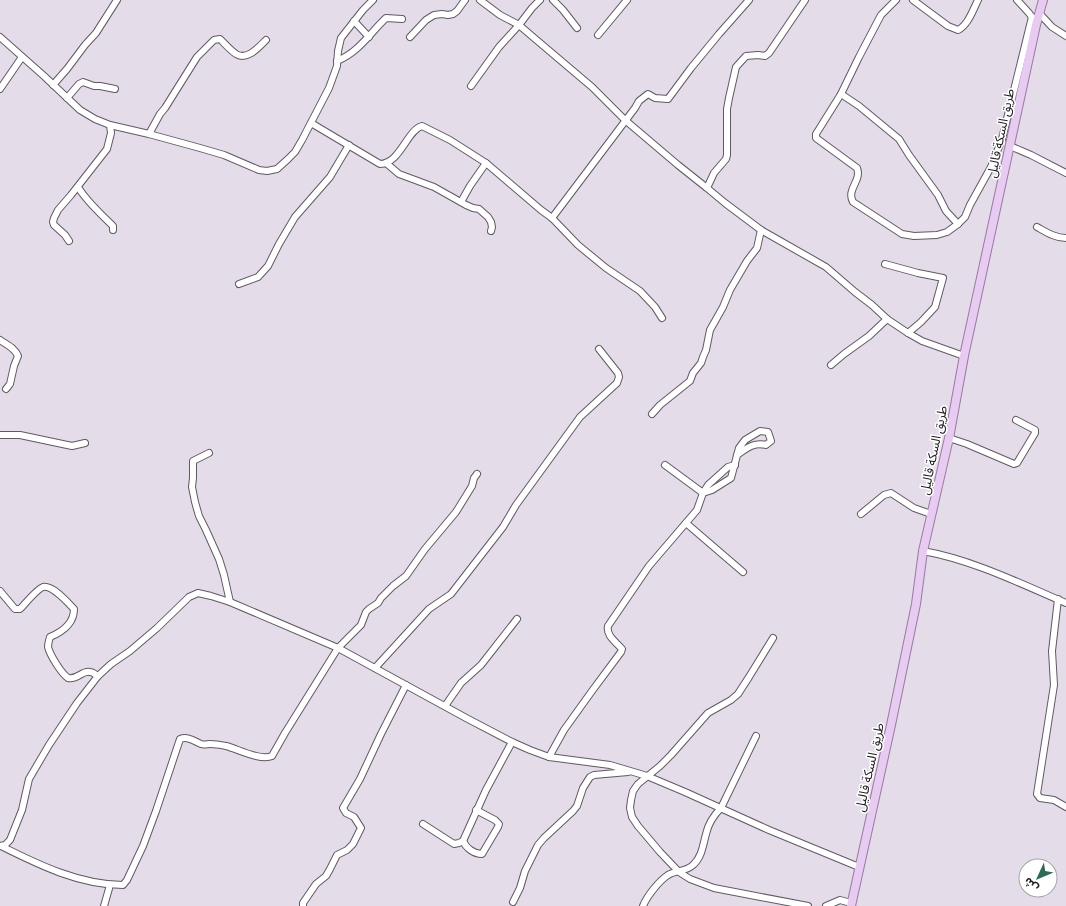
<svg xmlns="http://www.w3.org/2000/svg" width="1066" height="906" font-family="Barlow,'Noto Sans Arabic',sans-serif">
  <rect width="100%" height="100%" fill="#e5dce9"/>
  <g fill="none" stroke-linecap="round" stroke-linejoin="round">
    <g stroke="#605963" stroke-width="8">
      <g id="minor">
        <polyline points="480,0 500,15 519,25 533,37 592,87 625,120 678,165 707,188 725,203 761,230 826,267 855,292 872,305 887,319 908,333 922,341 964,356"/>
        <polyline points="553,0 563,10 577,28"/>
        <path d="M 896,0 L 881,15 L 859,57 L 841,94 L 816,134 L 816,138 L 857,168 C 862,181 846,189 853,202 L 902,234 L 914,236 L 937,235 L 947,232 L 958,224 L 965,217 L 970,205 L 991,167 L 1002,139 L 1032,17"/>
        <path d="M 913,0 L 948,26 L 958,30 C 968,25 973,10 978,0"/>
        <polyline points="1017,0 1029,13 1034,20"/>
        <polyline points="1040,14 1052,27 1066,36"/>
        <polyline points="354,21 369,37"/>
        <polyline points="598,35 627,0"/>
        <polyline points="0,37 44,76 80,110 95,119 110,125 149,134 200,148 224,155 259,170 267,171 277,169 288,159 295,152 302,140 329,88 337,66 338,51 341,38 363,10 373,0"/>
        <polyline points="410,37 426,20 434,15 442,14 448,15 453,14 457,11 465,0"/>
        <path d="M 337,61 C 359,52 370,33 386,18 L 402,19"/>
        <polyline points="53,85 67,69 85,45 96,33 117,0"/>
        <polyline points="471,86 499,47 519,25 532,8 540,0"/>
        <polyline points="0,89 22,57"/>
        <polyline points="841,94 859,106 899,139 909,155 938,195 946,211 958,224"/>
        <polyline points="67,98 79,84 83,82 94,86 100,86 115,89"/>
        <path d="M 311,123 L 380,164 C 400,164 407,130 422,126 L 450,140 L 486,163 L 541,210 L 552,218 L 578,245 L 606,268 L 640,291 L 655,307 L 662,318"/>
        <path d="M 149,134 L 160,114 L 165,108 L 197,57 L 214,40 L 220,39 C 225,44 230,50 236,54 C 247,61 259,47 266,40"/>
        <polyline points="1010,146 1031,155 1066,173"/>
        <polyline points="386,163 399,174 434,187 466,205 473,208 479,209 488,217 491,222 492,227 491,231"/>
        <path d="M 78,187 C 87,202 101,214 113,226 L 113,230"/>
        <polyline points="707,188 714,173 726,159 727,155 727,109 729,98 736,67 746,56 758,55 765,56 769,53 805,0"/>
        <polyline points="461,202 470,186 486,163"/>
        <polyline points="552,218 635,108 639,101 648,94 655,98 668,99 691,68 719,34 749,0"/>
        <path d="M 1037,227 C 1046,232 1055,238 1066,238"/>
        <polyline points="69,241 65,235 54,225 53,222 54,218 58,210 71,195 107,149 111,133 110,125"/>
        <polyline points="885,264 918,273 943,278 935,307 921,322 908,333"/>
        <polyline points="239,284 258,277 268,266 279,244 295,217 330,177 349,145"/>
        <path d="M 0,340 C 7,345 15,348 18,356 L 14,366 L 10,384 L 6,389"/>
        <polyline points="831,365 844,354 869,336 887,319"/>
        <polyline points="652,414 660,405 690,381 693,373 701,363 703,357 706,350 710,330 723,307 730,290 747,261 757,248 761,230"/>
        <polyline points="0,435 20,435 72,446 85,443"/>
        <polyline points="949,438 967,444 1014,464 1017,463 1035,433 1035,430 1016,420"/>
        <polyline points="209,453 193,461 193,478 192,487 195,502 199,516 206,530 219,559 224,575 230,602"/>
        <polyline points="665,465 703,493 708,485 728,467 735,465"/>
        <polyline points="861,514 884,495 891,493 914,508 931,514"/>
        <polyline points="686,523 743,572"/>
        <path d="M 923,551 C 973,560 1019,583 1066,603"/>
        <path d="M 0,591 L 15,609 L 20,609 C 25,604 37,589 43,587 C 53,585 68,603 74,609 C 74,623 62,632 50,637 C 49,640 48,643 48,647 C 50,655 61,673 68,678 C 78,680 82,670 90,672 C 93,672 96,675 98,676"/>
        <polyline points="1058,599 1052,651 1054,685 1037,794 1040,798 1054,800 1066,807"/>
        <polyline points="773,638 749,677 738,694 731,700 708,713 671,755 660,766 638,784 633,791 631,800 630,808 632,817 638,826 660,852 679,872 690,879 714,888 808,906"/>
        <polyline points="375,668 429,609 451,594 503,527 516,505 580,417 617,383 619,377 618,373 599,349"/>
        <polyline points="445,706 461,683 481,665 517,619"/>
        <path d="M 549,757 L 564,730 L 592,691 L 621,652 L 622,649 C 616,642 606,636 608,626 L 649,566 L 697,510 L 703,493 L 712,490 L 731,478 L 739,448 L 745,440 L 760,431 L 768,432 L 771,441 L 766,445 C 754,442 747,448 737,455"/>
        <polyline points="423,824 454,844 459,843 463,841 486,790 512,742"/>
        <path d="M 463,841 C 466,848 474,854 482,854 L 498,827 L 499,824 L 495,820 L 476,810"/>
        <polyline points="0,846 5,845 10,840 22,810 29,779 49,745 77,703 98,676 111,664 130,651 157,628 189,597 198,593 211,596 230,602 338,648 468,719 512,742 530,750 549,757 610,765 647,776 685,792 769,830 859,867"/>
        <path d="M 1,846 C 39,865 80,885 123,885 L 127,880 L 143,846 L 156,811 L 180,739 C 188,736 194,741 201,744 C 204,745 207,744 210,744 C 215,744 221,745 226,746 C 238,749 260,761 272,756 L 285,733 L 338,648 L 361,625 L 366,612 L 369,609 L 378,603 L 381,598 L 393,586 L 406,576 L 425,549 L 456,512 L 472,486 L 474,478 L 477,474"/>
        <polyline points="513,902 520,888 525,871 538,845 544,838 573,811 577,806 583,788 590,777 594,775 628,772"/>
        <polyline points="104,906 110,885"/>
        <polyline points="303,906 303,903 316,884 326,876 330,869 337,855 347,850 353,844 361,828 354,817 346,813 343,808 360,779 381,734 406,685"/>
        <path d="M 643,906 C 647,896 659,881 668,875 C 676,870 686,872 693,865 C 702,857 703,845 706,834 C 708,825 714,815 721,808 L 756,736"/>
        <polyline points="826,906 840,900 851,903"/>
      </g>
    </g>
    <g stroke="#9978a3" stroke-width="10">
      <polyline id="major" points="851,906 891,725 916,604 923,551 949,438 964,356 1036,25 1043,0"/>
    </g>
    <use href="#minor" stroke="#fff" stroke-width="6"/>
    <use href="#major" stroke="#e8cbf1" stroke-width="8"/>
  </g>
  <g text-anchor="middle" stroke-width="3" stroke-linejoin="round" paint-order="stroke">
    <g font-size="13" fill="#232024" stroke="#fff">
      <text transform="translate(1000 133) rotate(-78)" y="5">طريق السكة قاليل</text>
      <text transform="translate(933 450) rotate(-78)" y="5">طريق السكة قاليل</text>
      <text transform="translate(869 767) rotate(-77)" y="5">طريق السكة قاليل</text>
    </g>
  </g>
  <g transform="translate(1038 878) rotate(226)"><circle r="19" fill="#ffffff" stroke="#a7a6a7"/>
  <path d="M0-3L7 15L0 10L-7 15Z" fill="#306b56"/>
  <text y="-6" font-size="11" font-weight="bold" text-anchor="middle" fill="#232024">ش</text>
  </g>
</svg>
